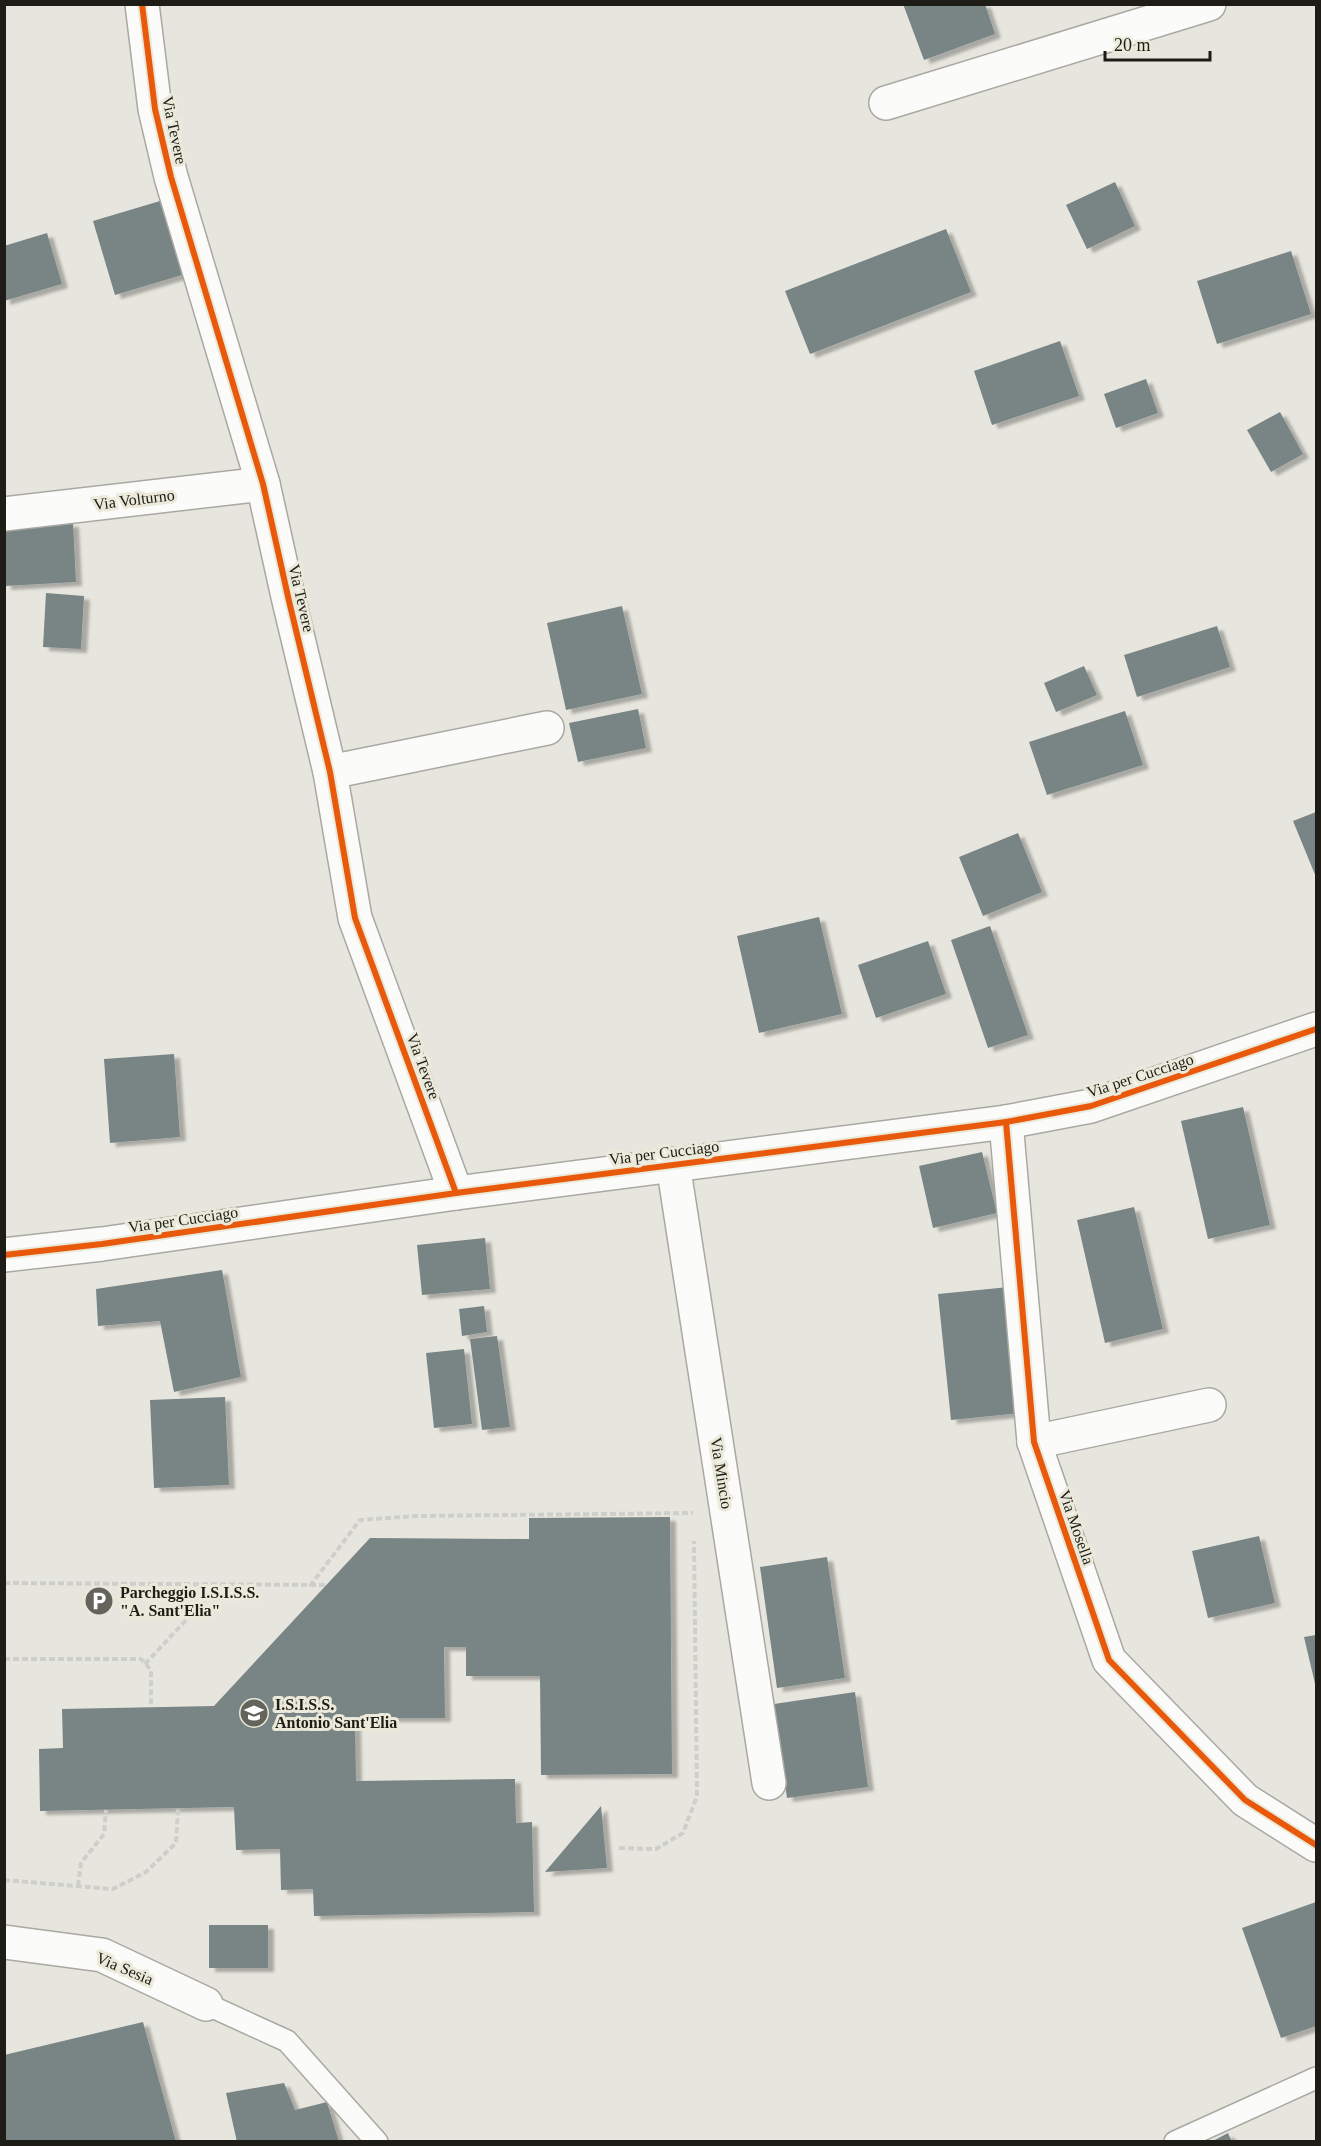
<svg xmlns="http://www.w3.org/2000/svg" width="1321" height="2146" font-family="Georgia,serif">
  <defs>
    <filter id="shadow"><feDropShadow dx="6" dy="4" stdDeviation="1.5" flood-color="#0004"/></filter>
  </defs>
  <rect width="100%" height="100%" fill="#e7e6de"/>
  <g fill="#798485" filter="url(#shadow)">
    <polygon points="903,4 985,4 995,34 924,60"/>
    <polygon points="1115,182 1135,226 1087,249 1066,205"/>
    <polygon points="160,201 182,275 115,295 93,221"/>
    <polygon points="946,229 971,292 810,354 785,291"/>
    <polygon points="47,233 62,284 4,301 4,246"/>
    <polygon points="1291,251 1311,314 1217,344 1197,281"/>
    <polygon points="1060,341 1079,396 992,425 974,371"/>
    <polygon points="1146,379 1158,413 1116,428 1104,394"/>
    <polygon points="1280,412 1303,454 1271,472 1247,430"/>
    <polygon points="73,523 76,582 5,586 4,525"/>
    <polygon points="46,593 84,596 81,649 43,647"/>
    <polygon points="622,606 642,694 566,710 547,623"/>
    <polygon points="1217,626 1230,667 1137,697 1124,655"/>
    <polygon points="1084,666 1097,695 1056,712 1044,683"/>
    <polygon points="638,709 646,748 578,762 569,723"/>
    <polygon points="1125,711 1143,765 1047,795 1029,742"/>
    <polygon points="1316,812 1316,877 1293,821"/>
    <polygon points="1018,833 1042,892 983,916 959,857"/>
    <polygon points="819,917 842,1014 759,1033 737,936"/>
    <polygon points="990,926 1028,1035 988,1048 951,940"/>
    <polygon points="928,941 946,994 876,1018 858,965"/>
    <polygon points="174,1054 180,1137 110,1143 104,1059"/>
    <polygon points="1243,1107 1270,1225 1208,1239 1181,1121"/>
    <polygon points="982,1152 997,1213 933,1228 919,1166"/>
    <polygon points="1134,1207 1163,1329 1105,1343 1077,1220"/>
    <polygon points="485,1238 490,1289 422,1295 417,1245"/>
    <polygon points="222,1270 241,1377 174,1392 160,1321 98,1326 96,1289"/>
    <polygon points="1009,1287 1021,1413 951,1420 938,1294"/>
    <polygon points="484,1306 487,1332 462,1336 459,1309"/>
    <polygon points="497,1336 510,1427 482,1430 470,1339"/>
    <polygon points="464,1349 472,1424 434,1428 426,1353"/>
    <polygon points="225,1397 229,1485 154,1488 150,1400"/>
    <polygon points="670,1517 672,1774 541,1775 540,1676 466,1676 466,1647 444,1647 445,1718 355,1718 356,1781 515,1779 516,1823 532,1822 534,1912 314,1916 313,1889 281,1890 280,1849 236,1850 234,1807 40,1811 39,1749 63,1748 62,1709 214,1706 370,1538 529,1539 529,1518"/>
    <polygon points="1259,1536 1275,1603 1208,1618 1192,1551"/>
    <polygon points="827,1557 845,1678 777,1688 760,1567"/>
    <polygon points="1316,1635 1316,1688 1304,1637"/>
    <polygon points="855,1692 868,1787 787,1798 774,1704"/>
    <polygon points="601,1806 607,1868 545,1872"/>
    <polygon points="1316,1902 1316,2026 1281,2038 1242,1928"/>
    <rect x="209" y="1925" width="59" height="43"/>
    <polygon points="143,2022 176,2142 4,2142 4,2055"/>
    <polygon points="284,2083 295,2110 327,2102 339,2142 237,2142 226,2093"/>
    <polygon points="1228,2133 1232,2142 1211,2142"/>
  </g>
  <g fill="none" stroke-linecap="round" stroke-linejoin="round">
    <g stroke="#a9a8a2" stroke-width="24">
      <g id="lane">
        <polyline points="206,2004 287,2041 377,2142"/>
        <polyline points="1175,2142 1316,2078"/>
      </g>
    </g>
    <g stroke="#a9a8a2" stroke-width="36">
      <g id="street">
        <polyline points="142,4 155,109 171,177 263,484 289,601 330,772 355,918 456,1193"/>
        <polyline points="886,103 1209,4"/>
        <polyline points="4,514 263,484"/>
        <polyline points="330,772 547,728"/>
        <polyline points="1006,1122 1034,1442 1109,1660 1245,1800 1316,1845"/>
        <polyline points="673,1164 769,1783"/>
        <polyline points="4,1255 102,1244 456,1193 1006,1122 1091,1106 1316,1029"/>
        <polyline points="1034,1442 1209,1405"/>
        <polyline points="4,1942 102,1955 206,2004"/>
      </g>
    </g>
    <g stroke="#cececb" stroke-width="4" stroke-dasharray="6 3" stroke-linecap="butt">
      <polyline points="4,1583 326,1585"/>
      <polyline points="310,1586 360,1520 416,1516 693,1513"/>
      <polyline points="4,1659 141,1659 151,1670 151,1707"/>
      <polyline points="145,1664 219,1585"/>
      <polyline points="619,1848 656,1849 683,1833 697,1796 694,1541"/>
      <polyline points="4,1880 113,1889 146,1872 176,1843 178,1808"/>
      <polyline points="78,1886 81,1863 104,1834 106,1810"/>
    </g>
    <use href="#lane" stroke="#fbfbfa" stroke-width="21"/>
    <use href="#street" stroke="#fbfbfa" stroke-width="33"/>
    <g stroke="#ebeada" stroke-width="10">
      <g id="cycleway">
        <polyline points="142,4 155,109 171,177 263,484 289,601 330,772 355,918 456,1193"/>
        <polyline points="1006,1122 1034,1442 1109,1660 1245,1800 1316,1845"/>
        <polyline points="4,1255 102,1244 456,1193 1006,1122 1091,1106 1316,1029"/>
      </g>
    </g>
    <use href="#cycleway" stroke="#e8590c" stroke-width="6"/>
  </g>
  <defs>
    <g id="parking-disc" transform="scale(1.5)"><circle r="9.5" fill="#64635c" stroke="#ebeada"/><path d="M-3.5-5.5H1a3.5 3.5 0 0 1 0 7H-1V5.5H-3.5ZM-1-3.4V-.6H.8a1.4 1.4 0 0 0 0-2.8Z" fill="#fff"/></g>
    <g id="school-disc" transform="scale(1.5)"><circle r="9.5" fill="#64635c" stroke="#ebeada"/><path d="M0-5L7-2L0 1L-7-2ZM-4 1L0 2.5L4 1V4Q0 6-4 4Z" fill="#fff"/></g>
  </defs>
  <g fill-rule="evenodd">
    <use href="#parking-disc" x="99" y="1601"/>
    <use href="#school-disc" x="254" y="1713"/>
  </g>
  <g text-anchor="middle" stroke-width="6" stroke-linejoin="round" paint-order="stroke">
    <g font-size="16" fill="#1d1c16" stroke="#ebeada">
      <text transform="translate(175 130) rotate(78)" y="6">Via Tevere</text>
      <text transform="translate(134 499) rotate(-7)" y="6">Via Volturno</text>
      <text transform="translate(302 598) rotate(77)" y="6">Via Tevere</text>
      <text transform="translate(424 1066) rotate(70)" y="6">Via Tevere</text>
      <text transform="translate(1140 1075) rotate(-18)" y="6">Via per Cucciago</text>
      <text transform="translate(664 1152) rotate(-7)" y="6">Via per Cucciago</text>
      <text transform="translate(183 1219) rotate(-8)" y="6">Via per Cucciago</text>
      <text transform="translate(722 1473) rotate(81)" y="6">Via Mincio</text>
      <text transform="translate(1077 1527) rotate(71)" y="6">Via Mosella</text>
      <text transform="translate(125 1968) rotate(23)" y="6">Via Sesia</text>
    </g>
    <g font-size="16" font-weight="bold" fill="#1d1c16" stroke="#ebeada" text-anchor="start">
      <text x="120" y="1598">Parcheggio I.S.I.S.S.<tspan x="120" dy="18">"A. Sant'Elia"</tspan></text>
      <text x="275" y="1710">I.S.I.S.S.<tspan x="275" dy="18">Antonio Sant'Elia</tspan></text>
    </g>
  </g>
  <rect width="1321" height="2146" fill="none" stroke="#1d1c16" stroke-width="12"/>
  <path d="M1105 51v9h105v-9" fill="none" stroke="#1d1c16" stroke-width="3"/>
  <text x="1114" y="51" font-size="18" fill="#1d1c16" stroke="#ebeada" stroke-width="4.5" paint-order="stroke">20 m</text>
</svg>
